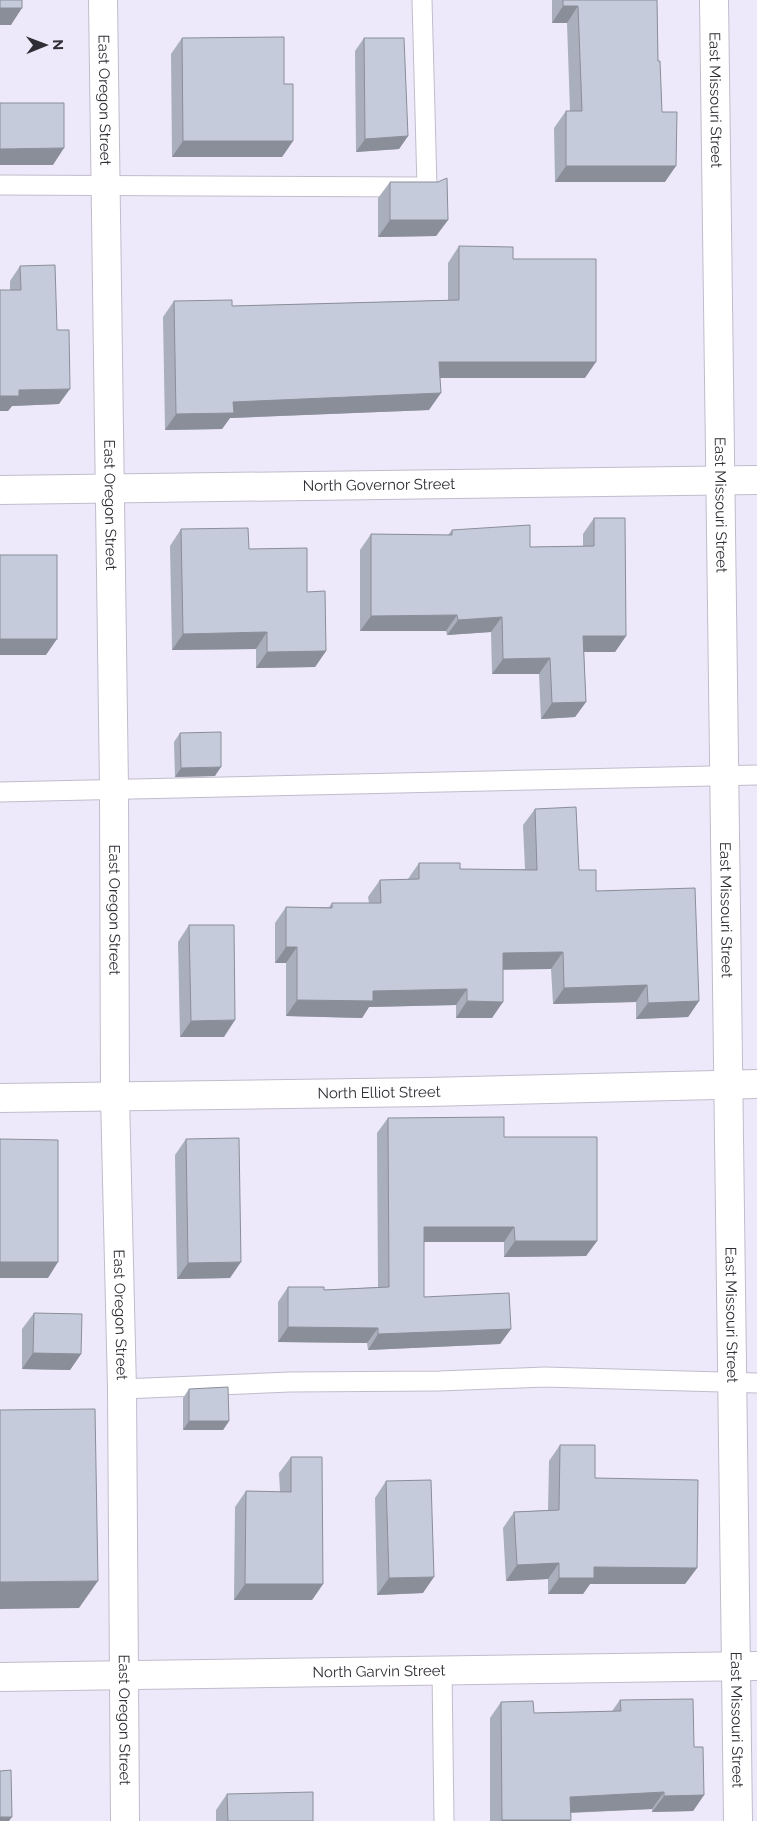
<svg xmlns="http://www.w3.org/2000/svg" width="757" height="1821" font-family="Raleway,sans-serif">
  <rect width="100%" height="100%" fill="#eee9fa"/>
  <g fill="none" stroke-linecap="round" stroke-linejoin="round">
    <g stroke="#c1bccc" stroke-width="21">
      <g id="lane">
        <polyline points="0,185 427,187 422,0"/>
        <polyline points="0,792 757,775"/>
        <polyline points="122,1389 290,1382 440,1381 545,1377 757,1383"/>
        <polyline points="442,1671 444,1821"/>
      </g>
    </g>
    <g stroke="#c1bccc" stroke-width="30">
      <g id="street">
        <path id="s1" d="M 103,0 L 114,788 L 115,1096 L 122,1389 L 125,1821"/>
        <path id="s2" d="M 714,0 L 738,1821"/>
        <path id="s3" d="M 0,1098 L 428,1092 L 757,1084"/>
      </g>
    </g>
    <g stroke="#c1bccc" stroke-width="30">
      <g id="secondary">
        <path id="s4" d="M 0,490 L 757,480"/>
        <path id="s5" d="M 0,1677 L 757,1666"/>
      </g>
    </g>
    <use href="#lane" stroke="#fff" stroke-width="19"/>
    <use href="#street" stroke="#fff" stroke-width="28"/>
    <use href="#secondary" stroke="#fff" stroke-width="28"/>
  </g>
  <g fill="#a9afbc">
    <polygon points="552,0 657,0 658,61 665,182 555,182 554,128 566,111 570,111 567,23 552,23"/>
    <polygon points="182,38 284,84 293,141 282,157 172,157 171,54"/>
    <polygon points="364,38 408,136 399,149 356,152 355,51"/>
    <polygon points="390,182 448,220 436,236 378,237 378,198"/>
    <polygon points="459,246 513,259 585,378 440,378 429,410 230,418 222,429 165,430 163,317 174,301 232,306 448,300 448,263"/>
    <polygon points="20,266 59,404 12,406 8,411 0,411 0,290 10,290 10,281"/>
    <polygon points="594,518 626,636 615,652 584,652 586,702 575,717 541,719 539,674 492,674 491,632 447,635 446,631 360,631 360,550 371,534 448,535 452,530 530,547 583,546 583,534"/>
    <polygon points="181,529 249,549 307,592 326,651 315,667 256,668 256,649 172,650 170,546"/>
    <polygon points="180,733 215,776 175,777 174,742"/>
    <polygon points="535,809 579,870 596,891 699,1001 688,1017 636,1019 636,1002 553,1004 551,969 503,969 492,1018 456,1018 456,1005 369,1007 362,1018 286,1016 286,963 275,963 275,923 286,907 329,907 332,903 369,903 368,897 380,880 408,879 419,863 460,869 525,869 523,825"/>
    <polygon points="189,925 224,1037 180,1037 178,942"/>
    <polygon points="388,1118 504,1137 597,1241 586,1256 504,1257 504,1242 424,1242 424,1297 511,1329 500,1344 368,1350 367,1343 278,1342 278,1302 288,1287 324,1290 378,1287 377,1133"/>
    <polygon points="186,1139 230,1278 177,1279 175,1155"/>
    <polygon points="34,1313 81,1354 70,1370 22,1369 22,1329"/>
    <polygon points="189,1389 229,1421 223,1430 183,1430 183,1398"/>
    <polygon points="560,1445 595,1478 697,1568 685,1584 590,1584 583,1594 548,1594 548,1579 506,1581 503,1528 514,1512 548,1510 549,1461"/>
    <polygon points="291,1457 323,1584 312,1600 234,1600 235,1507 246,1491 280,1492 279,1473"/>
    <polygon points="386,1481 423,1593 377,1595 375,1498"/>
    <polygon points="620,1700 694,1747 704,1795 693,1811 652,1812 652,1809 571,1813 571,1820 570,1821 490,1821 490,1718 501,1702 534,1713 612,1711"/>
    <polygon points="227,1794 313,1821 216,1821 216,1810"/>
  </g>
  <g fill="#8a8e99">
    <polygon points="563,6 578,6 567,23 552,23"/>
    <polygon points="0,8 22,8 11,25 0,25"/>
    <polygon points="408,136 399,149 356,152 365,139"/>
    <polygon points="183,141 293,141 282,157 172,157"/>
    <polygon points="64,148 53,165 0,165 0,149"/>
    <polygon points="566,166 676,166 665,182 555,182"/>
    <polygon points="390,220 448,220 436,236 378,237"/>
    <polygon points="439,362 596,362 585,378 428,378"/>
    <polygon points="70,389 59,404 12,406 8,411 0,411 0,396 19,390"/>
    <polygon points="441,393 429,410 230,418 222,429 165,430 176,414 233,402"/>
    <polygon points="457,615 446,631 360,631 371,616"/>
    <polygon points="502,617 491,632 447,635 458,620"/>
    <polygon points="267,632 256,649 172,650 183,634"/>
    <polygon points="583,636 626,636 615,652 572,652"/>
    <polygon points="0,639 57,639 46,655 0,655"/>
    <polygon points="326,651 315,667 256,668 267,652"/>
    <polygon points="550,658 539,674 492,674 503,659"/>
    <polygon points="586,702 575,717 541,719 552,703"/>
    <polygon points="221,767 215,776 175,777 181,768"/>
    <polygon points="286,947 297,947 286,963 275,963"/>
    <polygon points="563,952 551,969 492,970 503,953"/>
    <polygon points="647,985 636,1002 553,1004 564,988"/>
    <polygon points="467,989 456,1005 369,1007 362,1018 286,1016 297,1000 373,991"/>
    <polygon points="467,1001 503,1002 492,1018 456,1018"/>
    <polygon points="699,1001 688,1017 636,1019 648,1003"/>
    <polygon points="235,1020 224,1037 180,1037 191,1021"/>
    <polygon points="424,1227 514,1227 504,1242 413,1242"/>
    <polygon points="515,1241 597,1241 586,1256 504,1257"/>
    <polygon points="0,1262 58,1262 48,1278 0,1278"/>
    <polygon points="241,1262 230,1278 177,1279 188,1263"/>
    <polygon points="288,1327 378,1328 367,1343 278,1342"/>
    <polygon points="511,1329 500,1344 368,1350 378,1334"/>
    <polygon points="33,1353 81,1354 70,1370 22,1369"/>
    <polygon points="189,1421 229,1421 223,1430 183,1430"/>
    <polygon points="559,1563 548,1579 506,1581 517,1565"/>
    <polygon points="594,1567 697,1568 685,1584 590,1584 583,1594 548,1594 559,1578"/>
    <polygon points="434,1577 423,1593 377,1595 389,1578"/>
    <polygon points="98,1581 79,1608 0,1609 0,1582"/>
    <polygon points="245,1584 323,1584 312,1600 234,1600"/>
    <polygon points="664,1792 652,1809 559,1813 570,1797"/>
    <polygon points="704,1795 693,1811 652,1812 664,1796"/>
    <polygon points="0,1817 12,1817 9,1821 0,1821"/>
    <polygon points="502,1820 571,1820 570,1821 501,1821"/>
  </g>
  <g fill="#c5cbdb" stroke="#8a8e99">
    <rect x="0" y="0" width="22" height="8"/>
    <polygon points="563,0 657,0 658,61 660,61 662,112 677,112 676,166 566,166 566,111 582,111 578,6 563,6"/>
    <polygon points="284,37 284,84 293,84 293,141 183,141 182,38"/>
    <polygon points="364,38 404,38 408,136 365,139"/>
    <polygon points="0,103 64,103 64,148 0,149"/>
    <polygon points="447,178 448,220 390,220 390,182 438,182"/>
    <polygon points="459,246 513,247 513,259 596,259 596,362 439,362 441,393 233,402 234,413 176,414 174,301 232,300 232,306 459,300"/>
    <polygon points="55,265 57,330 69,330 70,389 19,390 19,396 0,396 0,290 21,290 20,266"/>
    <polygon points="594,518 625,518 626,636 583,636 586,702 552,703 550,658 503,659 502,617 458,620 457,615 371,616 371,534 452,535 452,530 530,525 530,547 594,546"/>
    <polygon points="248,528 249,549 307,548 307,592 325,591 326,651 267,652 267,632 183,634 181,529"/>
    <rect x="0" y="555" width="57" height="84"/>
    <polygon points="221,732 221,767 181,768 180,733"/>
    <polygon points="576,807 579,870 596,870 596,891 695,888 699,1001 648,1003 647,985 564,988 563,952 503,953 503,1002 467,1001 467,989 373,991 373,1001 297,1000 297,947 286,947 286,907 332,908 332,903 381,903 380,880 419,879 419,863 460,863 460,869 537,870 535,809"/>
    <polygon points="189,925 234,925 235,1020 191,1021"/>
    <polygon points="504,1117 504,1137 597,1137 597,1241 515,1241 514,1227 424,1227 424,1297 509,1293 511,1329 378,1334 378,1328 288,1327 288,1287 324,1287 324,1290 389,1287 388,1118"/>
    <polygon points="239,1138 241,1262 188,1263 186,1139"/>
    <polygon points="0,1139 58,1140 58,1262 0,1262"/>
    <polygon points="34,1313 82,1314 81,1354 33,1353"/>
    <polygon points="228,1387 229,1421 189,1421 189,1389"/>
    <polygon points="95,1409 98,1581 0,1582 0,1410"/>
    <polygon points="560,1445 595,1445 595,1478 698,1480 697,1568 594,1567 594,1578 559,1578 559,1563 517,1565 514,1512 559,1510"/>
    <polygon points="291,1457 322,1457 323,1584 245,1584 246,1491 291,1492"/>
    <polygon points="431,1480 434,1577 389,1578 386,1481"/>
    <polygon points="693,1699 694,1747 703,1747 704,1795 664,1796 664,1792 570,1797 571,1820 502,1820 501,1702 533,1701 534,1713 621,1711 620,1700"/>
    <polygon points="11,1770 12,1817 0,1817 0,1771"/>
    <polygon points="313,1792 313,1821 228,1821 227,1794"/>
  </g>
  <g text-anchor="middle" stroke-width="5" stroke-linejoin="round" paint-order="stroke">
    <g font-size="15" fill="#302e35" stroke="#eee9fa">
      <text dy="5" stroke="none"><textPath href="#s1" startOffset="100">East Oregon Street</textPath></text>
      <text dy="5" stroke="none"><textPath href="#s2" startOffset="100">East Missouri Street</textPath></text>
      <text dy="5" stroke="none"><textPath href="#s4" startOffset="379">North Governor Street</textPath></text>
      <text dy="5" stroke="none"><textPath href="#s1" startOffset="505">East Oregon Street</textPath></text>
      <text dy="5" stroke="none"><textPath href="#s2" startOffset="505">East Missouri Street</textPath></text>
      <text dy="5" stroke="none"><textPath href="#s2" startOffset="910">East Missouri Street</textPath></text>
      <text dy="5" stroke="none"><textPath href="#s1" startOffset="910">East Oregon Street</textPath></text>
      <text dy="5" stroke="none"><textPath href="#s3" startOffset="379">North Elliot Street</textPath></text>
      <text dy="5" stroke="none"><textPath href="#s1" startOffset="1315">East Oregon Street</textPath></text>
      <text dy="5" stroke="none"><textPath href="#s2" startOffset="1315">East Missouri Street</textPath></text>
      <text dy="5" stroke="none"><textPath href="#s5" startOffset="379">North Garvin Street</textPath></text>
      <text dy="5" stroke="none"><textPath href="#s1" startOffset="1720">East Oregon Street</textPath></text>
      <text dy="5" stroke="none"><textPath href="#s2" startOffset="1720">East Missouri Street</textPath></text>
    </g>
  </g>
  <g transform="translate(45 45) rotate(89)" stroke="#eee9fa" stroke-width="4" paint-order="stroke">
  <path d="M0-4L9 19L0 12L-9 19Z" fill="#302e35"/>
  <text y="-8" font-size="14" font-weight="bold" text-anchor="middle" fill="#302e35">N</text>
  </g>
</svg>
